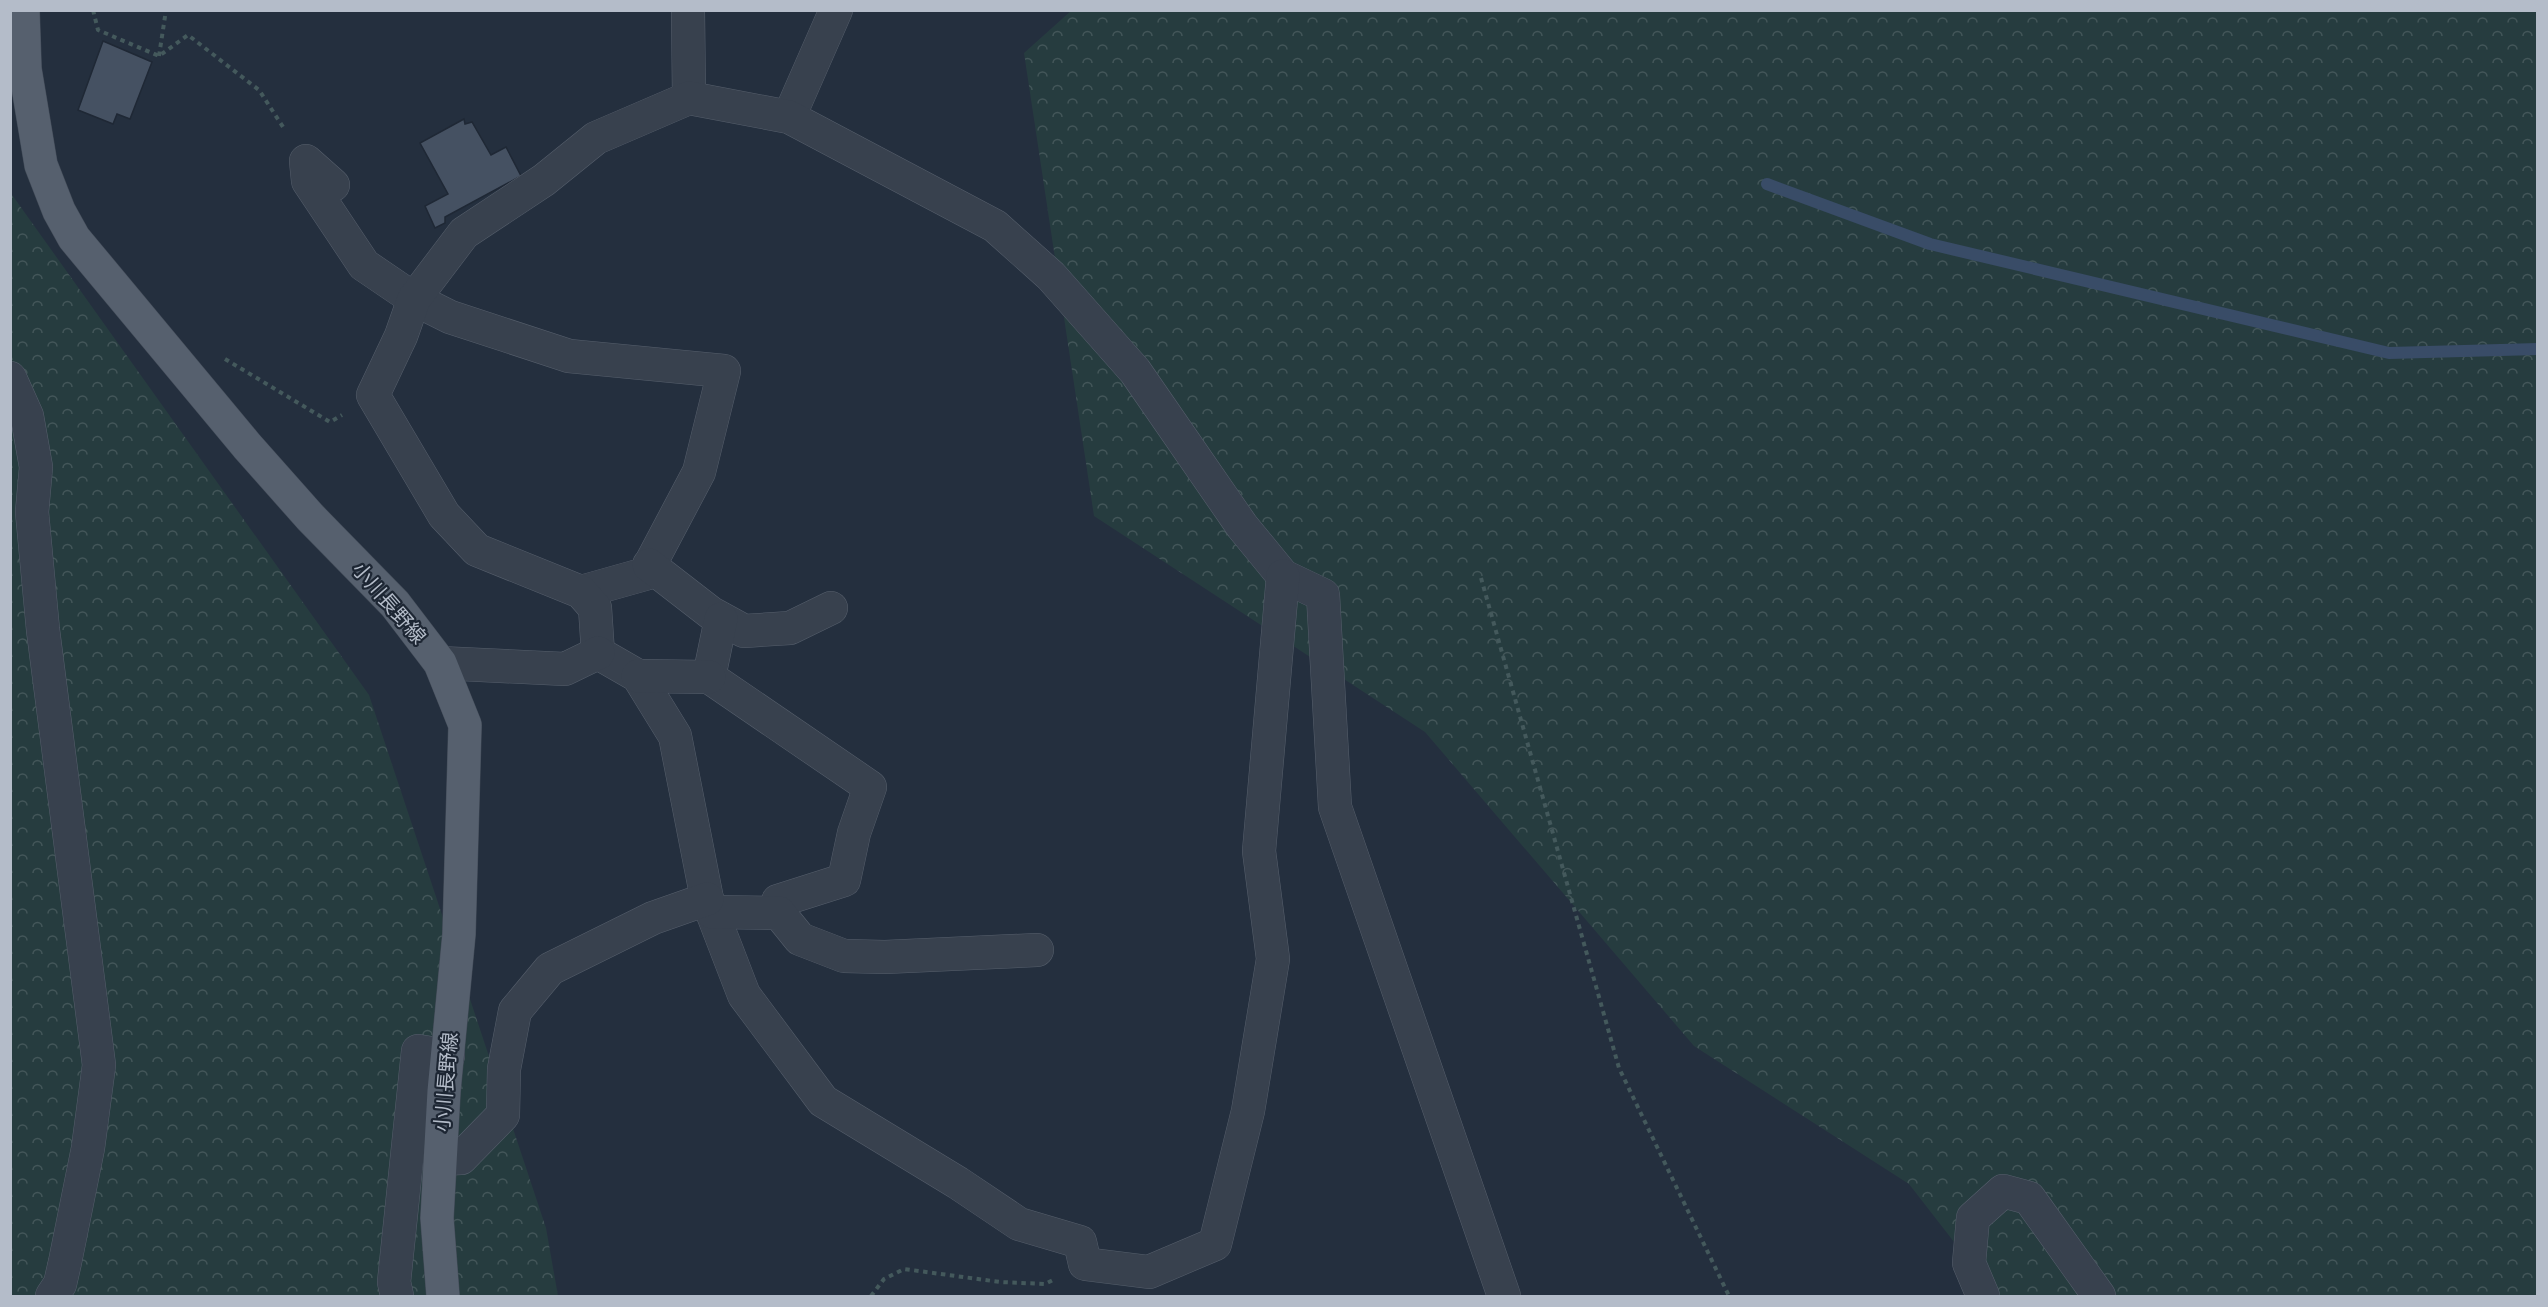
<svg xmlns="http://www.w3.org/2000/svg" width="2548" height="1307" font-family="'Fira Sans','Noto Sans JP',sans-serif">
  <defs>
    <pattern id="forest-crowns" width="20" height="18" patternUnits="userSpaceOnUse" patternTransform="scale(1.5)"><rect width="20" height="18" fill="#263c3f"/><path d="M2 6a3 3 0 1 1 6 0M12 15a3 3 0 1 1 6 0" fill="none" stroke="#435659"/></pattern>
  </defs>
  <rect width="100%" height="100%" fill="#242f3e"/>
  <g fill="url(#forest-crowns)">
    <polygon points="1072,10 2537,11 2537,1296 1996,1296 1909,1184 1694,1046 1425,732 1094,516 1024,53"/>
    <polygon points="10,192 369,695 546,1228 558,1296 11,1296"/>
  </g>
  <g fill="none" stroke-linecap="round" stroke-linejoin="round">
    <polyline stroke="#394c67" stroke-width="12" points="1767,184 1930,244 2389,353 2538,349"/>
  </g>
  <g fill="#455162" stroke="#1f2835" stroke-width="1.5">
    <polygon points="103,41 152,62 130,119 117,114 113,124 78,110"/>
    <polygon points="464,119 465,124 472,122 491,155 506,147 521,176 445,217 445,223 435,228 425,206 448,194 420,143"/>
  </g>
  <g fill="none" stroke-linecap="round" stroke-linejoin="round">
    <g stroke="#565f6c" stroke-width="34">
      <g id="minor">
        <polyline points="688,10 689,98"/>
        <polyline points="789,117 836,10"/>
        <polyline points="333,185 306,161 308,181 364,265 414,299 450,317 569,356 724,371 699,472 645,574 581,592"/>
        <polyline points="10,378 27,416 36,467 32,512 43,630 99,1065 88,1148 65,1262 60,1284 52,1296"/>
        <polyline points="649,565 711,613 744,631 790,628 831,608"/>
        <polyline points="721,619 709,677 870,787 854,833 844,880 778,901 779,913"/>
        <polyline points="598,653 595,608 581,592 477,550 444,515 373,395 401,336 414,299 464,233 544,180 596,138 689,98 789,117 995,226 1051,276 1135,371 1242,526 1283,576 1323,595 1335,807 1504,1296"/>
        <polyline points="598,653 638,676 675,736 707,899 744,995 823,1101 958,1183 1019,1224 1080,1242 1085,1264 1149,1272 1215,1244 1248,1111 1273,959 1259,851 1283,576"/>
        <polyline points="440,663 565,669 598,653"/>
        <polyline points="638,676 709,677"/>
        <polyline points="712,912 779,913 800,939 844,956 885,957 1037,950"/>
        <polyline points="440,1159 461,1158 503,1115 504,1069 515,1011 550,969 653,918 707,899"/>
        <polyline points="397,1296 394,1282 418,1051 448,1056"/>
        <polyline points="1983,1296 1969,1263 1973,1218 2003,1191 2029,1198 2099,1296"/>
      </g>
    </g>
    <g stroke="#414a57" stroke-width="34">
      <polyline id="major" points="23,10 25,69 41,165 59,211 74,238 247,446 310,517 395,604 440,663 465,725 459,934 444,1091 437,1218 443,1296"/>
    </g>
    <g stroke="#44595c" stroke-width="4" stroke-dasharray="4.5 4.5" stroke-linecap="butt">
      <polyline points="93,10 98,30 159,56 188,35 259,90 285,130"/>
      <polyline points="159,56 166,10"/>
      <polyline points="225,359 330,422 342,415"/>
      <polyline points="1481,578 1619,1068 1729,1296"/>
      <polyline points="871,1296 884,1279 904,1269 1000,1282 1045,1284 1053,1280"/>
    </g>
    <use href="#minor" stroke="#38414e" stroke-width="33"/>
    <use href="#major" stroke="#56606e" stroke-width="33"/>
  </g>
  <g text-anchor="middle" stroke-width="4.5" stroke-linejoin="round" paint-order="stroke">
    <g font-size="20" fill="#b4bcc9" stroke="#1d2633">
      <text transform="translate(389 603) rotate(49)" y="7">小川長野線</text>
      <text transform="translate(446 1082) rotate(-85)" y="7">小川長野線</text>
    </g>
  </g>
  <rect width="2548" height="1307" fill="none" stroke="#b4bcc9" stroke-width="24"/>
</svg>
